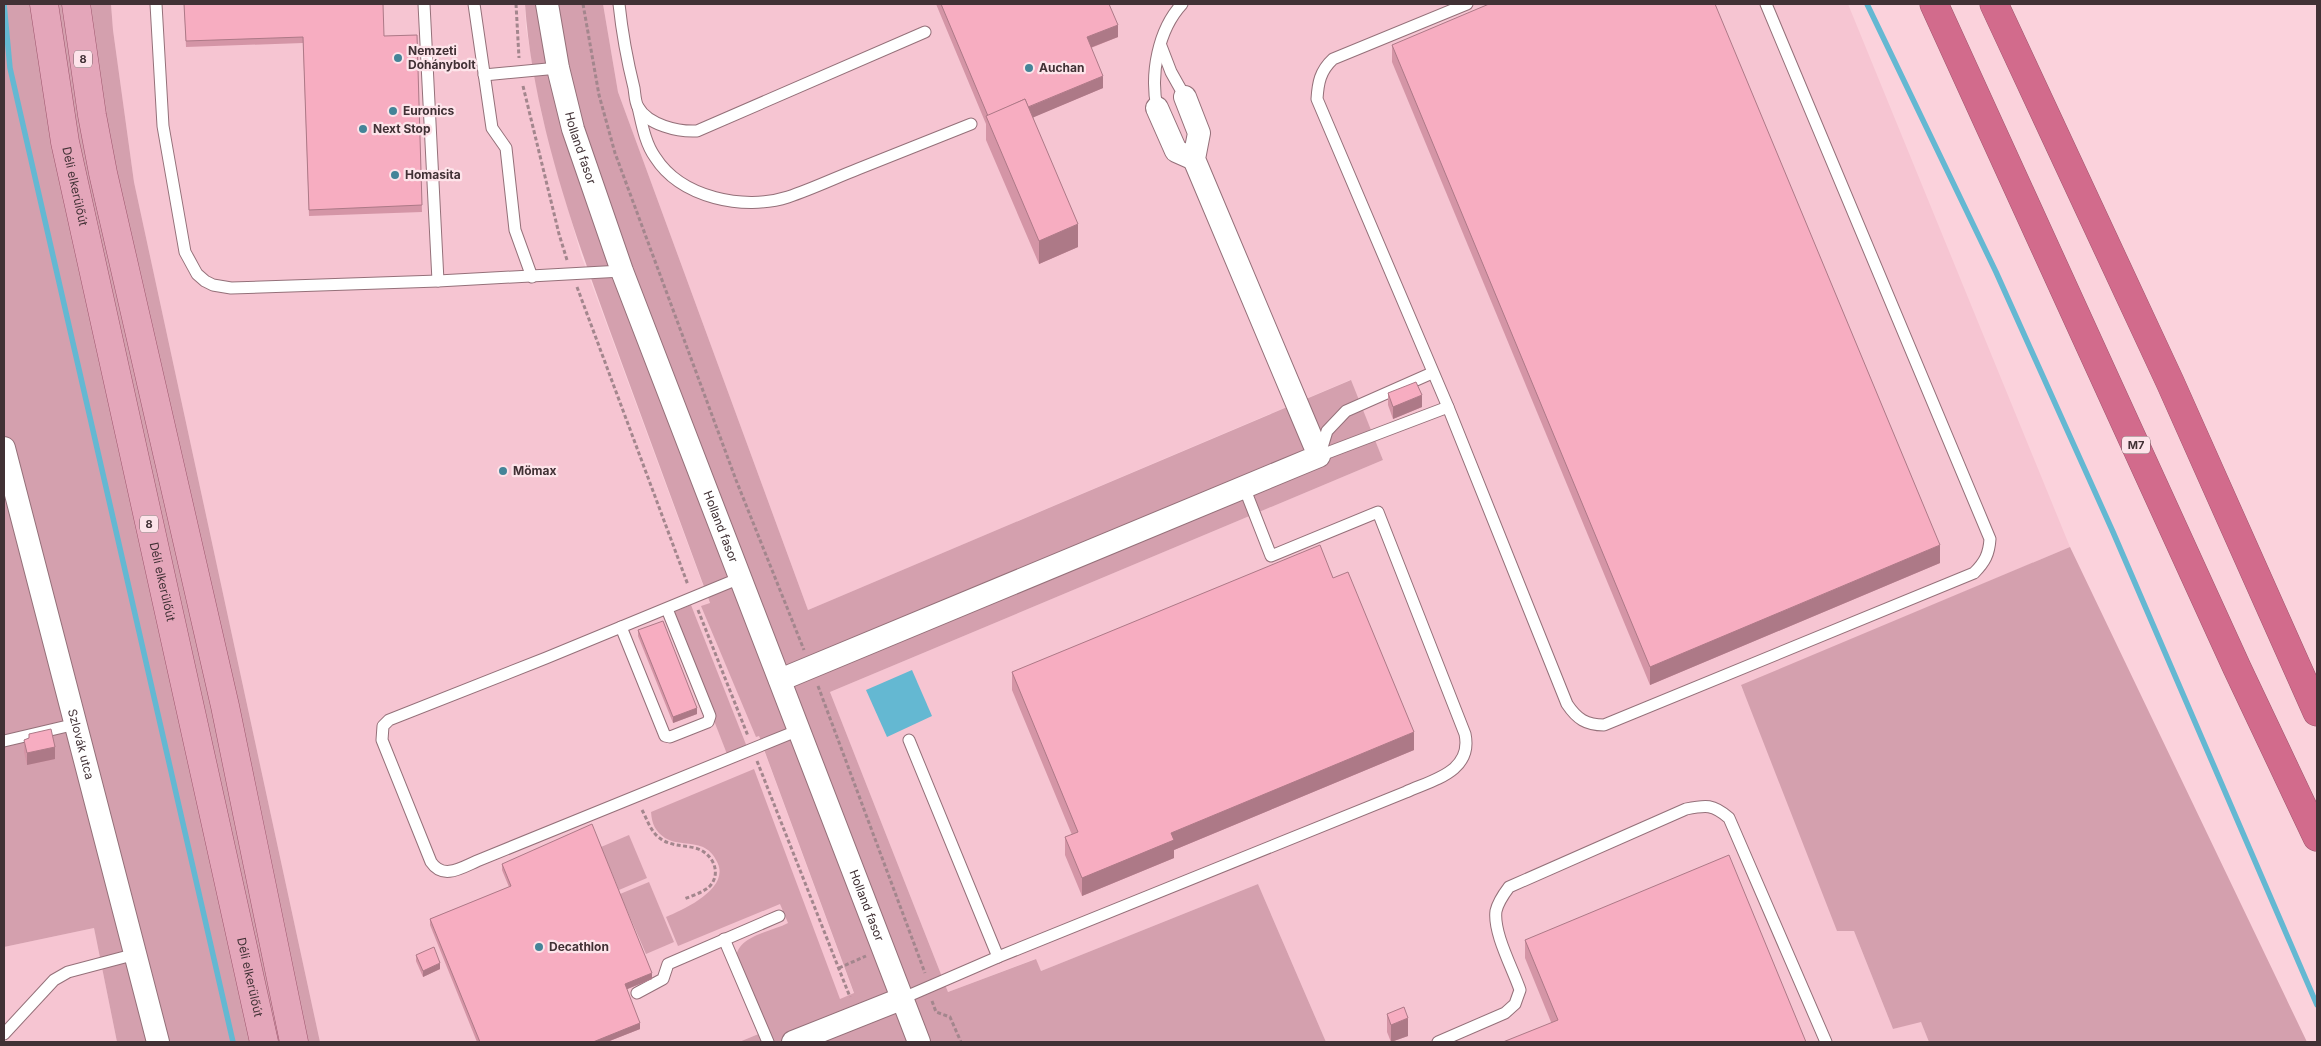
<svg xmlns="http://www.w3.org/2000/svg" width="2321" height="1046" font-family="Inter,sans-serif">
  <rect width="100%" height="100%" fill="#fbd2dc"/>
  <g fill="#f6c5d2">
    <polygon points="111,4 525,4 526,28 542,116 581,255 854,994 739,1042 320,1042 134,182 113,30"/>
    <polygon points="603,4 1848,4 2070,547 1741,686 1854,931 1893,1029 1921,1021 1929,1042 1326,1042 1258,884 1041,971 1035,959 948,992 830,692 1383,460 1350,380 808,610 618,92"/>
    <polygon points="94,928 117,1042 4,1042 4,947"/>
  </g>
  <g fill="#d4a0ae">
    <polygon points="4,4 111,4 113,30 134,182 320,1042 117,1042 94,928 4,947"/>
    <path d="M 525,4 L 603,4 L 618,92 L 808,610 L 1351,380 L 1383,460 L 830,692 L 948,992 L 1036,959 L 1041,971 L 1258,884 L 1326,1042 L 739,1042 L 768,1030 L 736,958 C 738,935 771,932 788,923 L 780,904 L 678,946 L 666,917 C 685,909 733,887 716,860 C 713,854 709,850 703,847 C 691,842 677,845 665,838 C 655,831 652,824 651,812 L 754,769 L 840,999 L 854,993 L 759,736 L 756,737 L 701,606 L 710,603 C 679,519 648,434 617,350 C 577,241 533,120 525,4 Z"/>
    <polygon points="2070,547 2307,1042 1929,1042 1921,1022 1893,1029 1854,931 1837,931 1741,685"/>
    <polygon points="691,605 747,747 727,754 672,613"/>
    <polygon points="629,835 647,878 619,890 601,847"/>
    <polygon points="649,882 674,942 646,954 620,894"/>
  </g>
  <polygon fill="#64b8d2" points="912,670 932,716 887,737 866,690"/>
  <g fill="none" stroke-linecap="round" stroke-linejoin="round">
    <g stroke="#64b8d2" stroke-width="5.5">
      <polyline points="4,4 10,68 233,1042"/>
      <polyline points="1867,4 1996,272 2113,532 2317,1005"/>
    </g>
    <g stroke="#947079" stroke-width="13">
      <g id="service">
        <polyline points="156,4 163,126 185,252 197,274 205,281 213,285 231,288 438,281 622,271"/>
        <polyline points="424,4 438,281"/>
        <polyline points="474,4 492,128 506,148 515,230 532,277"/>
        <path d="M 619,4 C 622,32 627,60 634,88 C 635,94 635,102 638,107 C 648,125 678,132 697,131 L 925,32"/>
        <path d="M 1467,4 L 1333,59 C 1320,71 1318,83 1317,99 L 1448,407 L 1567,704 C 1577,719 1586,725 1604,725 L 1974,573 C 1985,562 1989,554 1990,539 L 1766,4"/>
        <polyline points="1161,46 1171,72 1185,97"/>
        <polyline points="484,75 558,68"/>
        <path d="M 638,107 C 642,124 645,143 655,157 C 681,198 744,211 788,197 C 812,189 835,178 858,169 C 896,154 933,139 971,124"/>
        <path d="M 1157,108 C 1150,74 1158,30 1182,4"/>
        <polyline points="1320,454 1327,431 1346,411 1432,373"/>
        <polyline points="1319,456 1448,407"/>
        <path d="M 740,578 L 546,658 L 389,720 L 383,726 L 382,740 L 431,862 C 443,880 461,868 477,861 L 799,730"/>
        <polyline points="621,627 665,736 670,737 708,722 710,716 667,609"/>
        <polyline points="909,740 998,957"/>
        <polyline points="4,741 76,724"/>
        <polyline points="724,939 768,1042"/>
        <polyline points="637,993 663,979 668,964 779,916"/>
        <path d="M 901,999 L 998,957 L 1406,792 C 1432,780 1473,772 1465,734 L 1378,512 L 1271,556 L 1244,487"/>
        <polyline points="4,1034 54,980 68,972 136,954"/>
        <path d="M 1438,1042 L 1505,1013 L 1515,1004 L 1520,990 C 1513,969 1493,933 1496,911 C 1498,902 1503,895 1509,887 L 1686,809 C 1706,805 1713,804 1729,818 L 1826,1042"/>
      </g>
    </g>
    <g stroke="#947079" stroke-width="24">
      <g id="minor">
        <path id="s1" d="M 547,4 L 558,68 L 573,129 L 622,271 L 919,1042"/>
        <polyline points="1157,108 1176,151 1194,159"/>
        <path id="s2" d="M 4,448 L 158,1042"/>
        <polyline points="780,680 1319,456 1194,159 1199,133 1185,97"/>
        <polyline points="793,1042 901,999"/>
      </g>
    </g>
    <g stroke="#9f576e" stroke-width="29">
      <g id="primary">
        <path id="s3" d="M 44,4 L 65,142 L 264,1042"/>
        <polyline points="76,4 92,115 103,173 225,706 294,1042"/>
      </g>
    </g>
    <g stroke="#9f576e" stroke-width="29">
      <g id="motorway">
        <polyline points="1934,4 2237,668 2317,837"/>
        <polyline points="1994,4 2170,382 2317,712"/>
      </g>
    </g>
    <g stroke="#a3868d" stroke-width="3" stroke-dasharray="4 2.5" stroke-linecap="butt">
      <polyline points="516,4 519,58"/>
      <polyline points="583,4 599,95 615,153 736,480 804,650"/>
      <polyline points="523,86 559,234 567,260"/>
      <polyline points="577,287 688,585"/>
      <polyline points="698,610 748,736"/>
      <polyline points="818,686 925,973"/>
      <polyline points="757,761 850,997"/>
      <path d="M 642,810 C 647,819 651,833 661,839 C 671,846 683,845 695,848 C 712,852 723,873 709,887 C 703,892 692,896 684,899"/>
      <polyline points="839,968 866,956"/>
      <polyline points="932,1001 936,1012 950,1017 961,1042"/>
    </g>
    <use href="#service" stroke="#fff" stroke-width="11"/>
    <use href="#minor" stroke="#fff" stroke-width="22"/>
    <use href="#primary" stroke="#e4a6ba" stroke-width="28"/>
    <use href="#motorway" stroke="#d26b8c" stroke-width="28"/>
  </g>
  <g fill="#d495a6">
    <polygon points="184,4 384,36 417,35 422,212 309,216 303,43 186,47"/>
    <polygon points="936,4 1109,4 1118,37 1091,48 1103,88 1033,117 1078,247 1039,264 986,140 986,124"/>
    <polygon points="1392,45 1940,563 1650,685 1392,62"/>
    <polygon points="1388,393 1422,407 1393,419 1388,405"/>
    <polygon points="1333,578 1414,750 1174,850 1174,858 1082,896 1065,855 1065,837 1072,835 1012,690 1012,672"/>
    <polygon points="638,630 697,714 673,723 638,636"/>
    <polygon points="29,734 55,759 27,765 24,752 24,740 29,738"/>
    <polygon points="502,864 652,979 627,989 640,1029 607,1042 477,1042 430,925 430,919 509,887 502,870"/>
    <polygon points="1525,940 1806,1042 1551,1022 1525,958"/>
    <polygon points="416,955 440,969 423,977 416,961"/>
    <polygon points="1387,1014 1408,1036 1391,1042 1387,1032"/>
  </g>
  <g fill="#ad7987">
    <polygon points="1118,25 1118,37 1087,49 1087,37"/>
    <polygon points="1103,76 1103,88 994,134 991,123"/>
    <polygon points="1078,224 1078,247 1039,264 1039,241"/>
    <polygon points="1422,395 1422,407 1393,419 1393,407"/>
    <polygon points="1940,545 1940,563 1650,685 1650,667"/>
    <polygon points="697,708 697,714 673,723 673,717"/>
    <polygon points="1414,732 1414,750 1174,850 1174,858 1082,896 1082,878 1171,833"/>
    <polygon points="55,747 55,759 27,765 27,753"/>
    <polygon points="440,963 440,969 423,977 423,971"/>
    <polygon points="652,973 652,979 625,990 625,984"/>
    <polygon points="1408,1018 1408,1036 1391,1042 1391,1025"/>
    <polygon points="640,1023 640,1029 607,1042 593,1042"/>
  </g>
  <g fill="#f7adc1" stroke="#ad7987">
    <polygon points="184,4 383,4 384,36 417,35 422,205 309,210 303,37 186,41"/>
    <polygon points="941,4 1109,4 1118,25 1087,37 1103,76 1028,107 1025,99 988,116"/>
    <polygon points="1489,4 1715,4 1940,545 1650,667 1392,45"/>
    <polygon points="1025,99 1078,224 1039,241 986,116"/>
    <polygon points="1416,382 1422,395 1393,407 1388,393"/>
    <polygon points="1320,545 1333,578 1348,572 1414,732 1171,833 1174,840 1082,878 1065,837 1078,832 1012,672"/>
    <polygon points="663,621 697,708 673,717 638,630"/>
    <polygon points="51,729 55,747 27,753 24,740 29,738 29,734"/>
    <polygon points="592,824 652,973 625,984 640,1023 593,1042 480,1042 430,919 511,886 502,864"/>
    <polygon points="1729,855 1806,1042 1503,1042 1558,1020 1525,940"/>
    <polygon points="434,947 440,963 423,971 416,955"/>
    <polygon points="1404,1007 1408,1018 1391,1025 1387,1014"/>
  </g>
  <g fill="#448498" stroke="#fde4ea" stroke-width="2">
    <circle cx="398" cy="58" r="5"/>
    <circle cx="1029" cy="68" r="5"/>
    <circle cx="393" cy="111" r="5"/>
    <circle cx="363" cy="129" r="5"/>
    <circle cx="395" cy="175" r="5"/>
    <circle cx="503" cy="471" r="5"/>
    <circle cx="539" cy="947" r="5"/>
  </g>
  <g text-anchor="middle" stroke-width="4.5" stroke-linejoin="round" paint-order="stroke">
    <g fill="#fde4ea" stroke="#79676b" stroke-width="1">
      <rect x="74" y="50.5" width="18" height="17" rx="4"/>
      <rect x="2122" y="436.5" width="28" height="17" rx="4"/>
      <rect x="140" y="515.5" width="18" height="17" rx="4"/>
    </g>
    <g font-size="11" font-weight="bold" fill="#413135">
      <text x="83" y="63">8</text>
      <text x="2136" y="449">M7</text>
      <text x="149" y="528">8</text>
    </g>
    <g font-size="12" font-weight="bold" fill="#413135" stroke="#fde4ea" text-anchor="start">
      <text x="408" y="55">Nemzeti<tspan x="408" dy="14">Dohánybolt</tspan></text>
      <text x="1039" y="72">Auchan</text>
      <text x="403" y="115">Euronics</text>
      <text x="373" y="133">Next Stop</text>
      <text x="405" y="179">Homasita</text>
      <text x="513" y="475">Mömax</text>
      <text x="549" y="951">Decathlon</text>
    </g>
    <g font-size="12" fill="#413135" stroke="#fde4ea">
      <text dy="4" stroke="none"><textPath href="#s1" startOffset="148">Holland fasor</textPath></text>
      <text dy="4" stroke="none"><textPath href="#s3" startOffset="185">Déli elkerülőút</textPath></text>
      <text dy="4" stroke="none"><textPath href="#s1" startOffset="552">Holland fasor</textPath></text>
      <text dy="4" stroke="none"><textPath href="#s3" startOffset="590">Déli elkerülőút</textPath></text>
      <text dy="4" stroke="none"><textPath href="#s2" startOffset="306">Szlovák utca</textPath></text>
      <text dy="4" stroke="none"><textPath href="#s1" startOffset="958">Holland fasor</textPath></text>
      <text dy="4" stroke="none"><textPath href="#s3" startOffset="995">Déli elkerülőút</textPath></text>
    </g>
  </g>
  <rect width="2321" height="1046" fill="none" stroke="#413135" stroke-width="10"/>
</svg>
